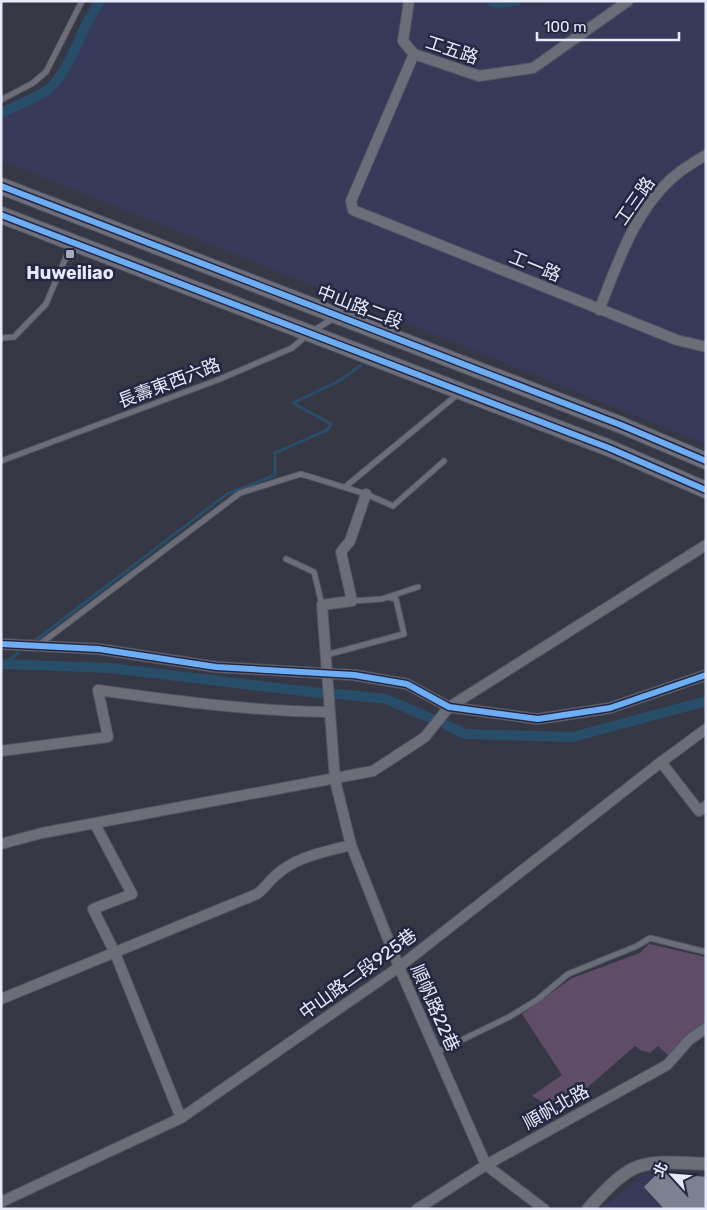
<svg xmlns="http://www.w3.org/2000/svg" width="707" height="1210" font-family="Rubik,'Noto Sans TC',sans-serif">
  <rect width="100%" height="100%" fill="#353745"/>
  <g fill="#363a58">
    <polygon points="104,1 478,1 540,5 546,1 706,1 706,444 1,160 1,120 54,88"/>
    <polygon points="659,1172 706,1176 706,1209 602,1209 641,1175"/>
  </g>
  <polygon fill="#5f4d68" points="649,944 706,957 706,1023 669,1056 658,1046 650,1053 642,1051 635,1046 589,1086 573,1106 549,1106 532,1096 562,1075 522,1014 572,978 640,953"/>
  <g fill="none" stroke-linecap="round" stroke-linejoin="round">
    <g stroke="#284d68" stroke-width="3">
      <polyline points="37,639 227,494 275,475 275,453 327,430 331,424 293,403 339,381 361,365"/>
      <polyline points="3,665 18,653"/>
    </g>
    <g stroke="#284d68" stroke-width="10">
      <polyline points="491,1 497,3 516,1"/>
      <path d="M 1,113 C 14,106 40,97 50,88 C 74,64 80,28 100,1"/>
      <polyline points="1,664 110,668 320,693"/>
      <polyline points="337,694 386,699 430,718"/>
      <polyline points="446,725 465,734 573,737 706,701"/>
    </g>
  </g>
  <polygon fill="#7b818f" points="659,1172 706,1177 706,1209 664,1209 644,1187"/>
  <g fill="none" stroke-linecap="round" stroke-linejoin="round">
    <g stroke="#535461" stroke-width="7">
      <g id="service">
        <polyline points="1,100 33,83 46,72 82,1"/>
        <polyline points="313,331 334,318"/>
        <polyline points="1,338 14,337 46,304 72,243"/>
        <polyline points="1,461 220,379 292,348 306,336"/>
        <polyline points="345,487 458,394"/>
        <polyline points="286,559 314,572 322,605"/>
        <polyline points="352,601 382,599 418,587"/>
        <polyline points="40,644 240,493 301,474 366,494 393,506 444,461"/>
        <polyline points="326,655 404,634 396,599 388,597"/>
        <polyline points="437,1052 509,1017 537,1000 568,974 637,946 650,938 706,952"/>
      </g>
    </g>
    <g stroke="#535461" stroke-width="12">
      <g id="minor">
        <polyline points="409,1 403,41 414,54"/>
        <polyline points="628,1 533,68 479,76 414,54 351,201 353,210 677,340 706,347"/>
        <path d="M 599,310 C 618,263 633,214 671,179 C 681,170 694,162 706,155"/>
        <polyline points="366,494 350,541 341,552 352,601 322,605 335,780 351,845 399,967 486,1165 544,1209"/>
        <polyline points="1,644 99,649 216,667 354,675 407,684 449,707 538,719 610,708 706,675"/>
        <path d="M 1,751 L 108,737 L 98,690 C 175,701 251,711 329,712"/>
        <polyline points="661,762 699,811 706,806"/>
        <polyline points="95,824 132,894 93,909 115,953 181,1118"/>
        <polyline points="1,844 42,833 373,771 425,737 449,707 706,545"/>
        <path d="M 1,999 L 257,894 C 265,888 269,881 276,875 C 297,856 325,852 351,845"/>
        <polyline points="1,1202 181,1118 399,967 661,762 706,729"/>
        <polyline points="417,1209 486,1165 667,1065 689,1040 706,1028"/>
      </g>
    </g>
    <g stroke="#535461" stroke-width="14">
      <path id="tertiary" d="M 588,1209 C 635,1158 638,1161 706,1164"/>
    </g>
    <g stroke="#535461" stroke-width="18">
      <g id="primary">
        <polyline points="1,186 621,425 706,461"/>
        <polyline points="1,215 609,448 706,490"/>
      </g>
    </g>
    <use href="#service" stroke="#6b6d78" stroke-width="5"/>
    <use href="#minor" stroke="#6b6d78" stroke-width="10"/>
    <use href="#tertiary" stroke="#6b6d78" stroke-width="12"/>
    <use href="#primary" stroke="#6d6e7c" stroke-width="16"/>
    <g stroke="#242741" stroke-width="9">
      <g id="cycleway">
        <polyline points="1,186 621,425 706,461"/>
        <polyline points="1,215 609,448 706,490"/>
        <polyline points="1,644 99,649 216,667 354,675 407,684 449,707 538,719 610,708 706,675"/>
      </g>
    </g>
    <use href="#cycleway" stroke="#6dadf4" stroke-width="6"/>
  </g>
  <rect fill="#a9abbb" stroke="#242741" stroke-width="2" x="65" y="249" width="10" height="10" rx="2.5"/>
  <g text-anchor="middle" stroke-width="5" stroke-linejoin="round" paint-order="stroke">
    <g font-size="18" fill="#e7eafb" stroke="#242741">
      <text transform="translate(452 50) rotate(18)" y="6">工五路</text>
      <text transform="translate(635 201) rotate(-55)" y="6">工三路</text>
      <text transform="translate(535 266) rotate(22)" y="6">工一路</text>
      <text transform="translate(360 307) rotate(21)" y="6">中山路二段</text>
      <text transform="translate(169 383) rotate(-21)" y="6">長壽東西六路</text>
      <text transform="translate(358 974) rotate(-36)" y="6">中山路二段925巷</text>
      <text transform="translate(435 1008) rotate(66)" y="6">順帆路22巷</text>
      <text transform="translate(556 1107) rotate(-29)" y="6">順帆北路</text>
    </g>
    <g font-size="18" font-weight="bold" fill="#e7eafb" stroke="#242741">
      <text x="70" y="279">Huweiliao</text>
    </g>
  </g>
  <rect width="707" height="1210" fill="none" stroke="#e7eafb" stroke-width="5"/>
  <g transform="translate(672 1175) rotate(296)" stroke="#242741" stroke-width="4" paint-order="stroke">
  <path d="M0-4L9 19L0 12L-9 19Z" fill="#e7eafb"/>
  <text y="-8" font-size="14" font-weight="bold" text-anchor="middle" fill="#e7eafb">北</text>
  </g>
  <path d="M537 32v8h142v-8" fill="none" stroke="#e7eafb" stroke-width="2.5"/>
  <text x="544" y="32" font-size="15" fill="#e7eafb" stroke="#242741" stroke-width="4" paint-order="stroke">100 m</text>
</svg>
